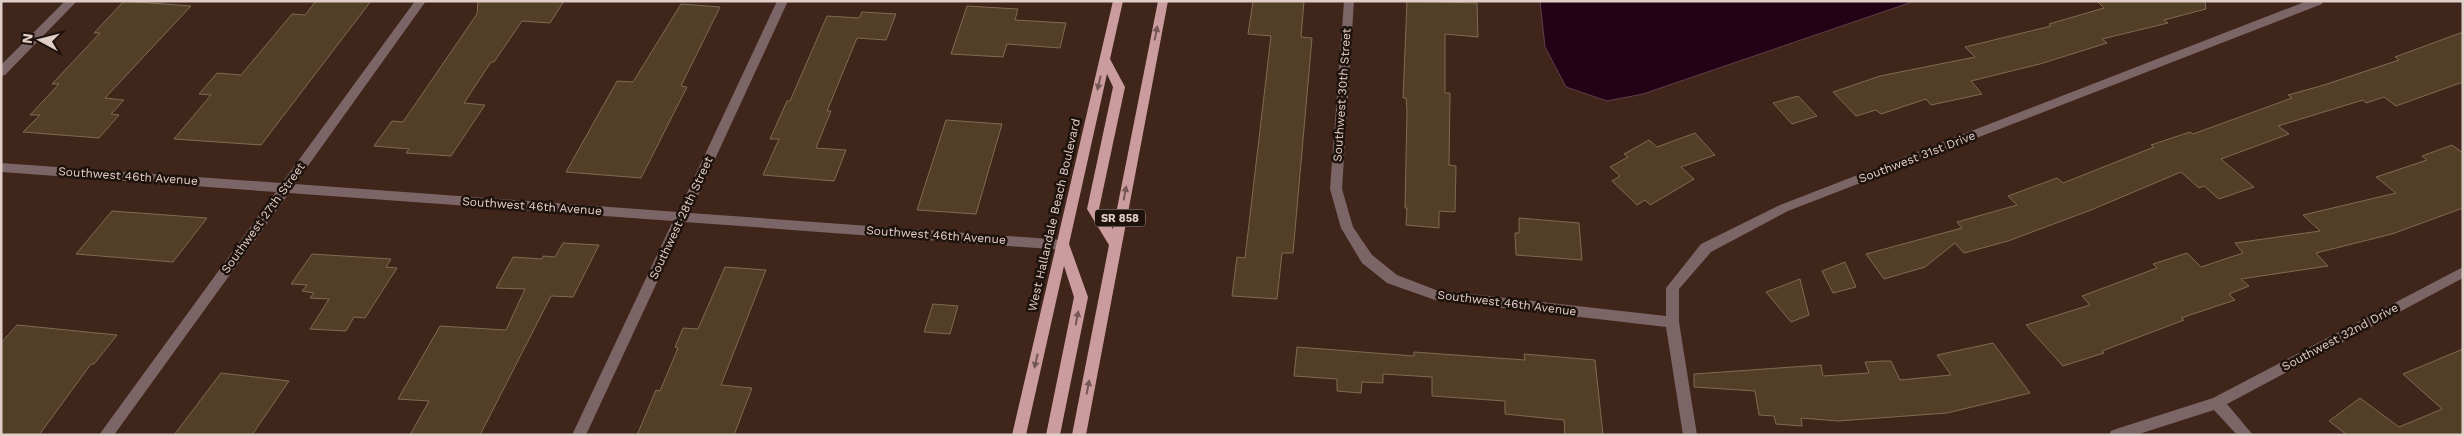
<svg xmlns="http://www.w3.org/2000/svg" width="2464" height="436" font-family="'Work Sans',sans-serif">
  <rect width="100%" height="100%" fill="#40251a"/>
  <polygon fill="#240215" stroke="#5d3f4a" points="1540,1 1915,1 1643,94 1607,101 1566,87 1545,47"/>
  <g fill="#533f28" stroke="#806a51">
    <polygon points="124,1 191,6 105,98 124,100 111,114 119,115 99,138 23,132 40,115 30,115 59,84 52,84 100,33 94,33"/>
    <polygon points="316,1 371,1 261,145 174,139 211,95 199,94 217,73 241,75 292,14 305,15"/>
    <polygon points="478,1 564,1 550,23 522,21 494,62 491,62 464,103 485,105 451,156 406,153 409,149 374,146 392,121 403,122 477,14"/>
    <polygon points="1253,1 1304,1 1301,37 1312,38 1293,253 1282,253 1277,299 1232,296 1237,257 1245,258 1271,36 1248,34"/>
    <polygon points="1407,1 1477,3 1478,37 1445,34 1445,93 1450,93 1449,165 1456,166 1455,212 1439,211 1439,228 1406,225 1407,208 1405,208 1407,111 1406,98 1403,98"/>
    <polygon points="2097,1 2205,1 2206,9 2164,20 2168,23 2102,39 2107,43 2040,64 1971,81 1982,94 1931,105 1926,99 1881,114 1876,110 1856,116 1833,92 1880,76 1975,57 1965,47 2051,26 2049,24 2104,8"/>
    <polygon points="681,4 720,7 681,86 687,87 641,178 566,172 617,81 633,82"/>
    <polygon points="967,6 1018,9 1015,20 1066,23 1060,48 1007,44 1003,57 951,54"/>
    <polygon points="862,12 896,14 886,40 857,38 827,111 831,111 816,148 846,150 834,181 763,175 779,139 770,139 787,101 790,101 827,16 859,18"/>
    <polygon points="2463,32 2463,82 2396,106 2384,97 2366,103 2363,100 2278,126 2289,134 2221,159 2254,187 2219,199 2204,186 2199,188 2181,172 2091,210 2008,241 1964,253 1955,243 1925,267 1884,279 1866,254 1962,228 1957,222 2017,205 2008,196 2057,178 2063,183 2154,147 2151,145 2190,132 2193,134 2292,98 2288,95 2324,85 2399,60 2395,57"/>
    <polygon points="1798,96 1817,116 1792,124 1773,103"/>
    <polygon points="946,120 1002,124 976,214 917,210"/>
    <polygon points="1695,133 1715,155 1681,167 1694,179 1669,194 1650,205 1645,200 1637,205 1612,181 1620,176 1610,167 1628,157 1624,154 1649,140 1657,147"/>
    <polygon points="2452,145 2463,153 2463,208 2392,234 2316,253 2328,266 2241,279 2249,286 2229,294 2235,300 2181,318 2184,320 2102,351 2104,353 2063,366 2026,325 2090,305 2082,296 2157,268 2153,264 2187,253 2201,267 2243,253 2235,243 2320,231 2303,215 2396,193 2376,177 2427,160 2422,156"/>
    <polygon points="112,211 207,218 173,262 76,254"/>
    <polygon points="1519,218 1579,223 1582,260 1516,255 1515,233 1519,233"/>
    <polygon points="563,243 599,245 573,297 551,296 480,435 410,435 429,401 398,399 440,326 506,330 525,289 496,288 513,257 542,259 543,256 555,257"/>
    <polygon points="312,254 391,259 386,267 397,268 365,318 354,317 346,331 310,329 329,299 310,298 314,293 302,291 307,285 291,284"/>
    <polygon points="1845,262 1856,287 1833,293 1822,271"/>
    <polygon points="725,267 766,270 721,385 752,388 734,435 637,435 656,390 660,391 678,348 675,347 683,328 698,329"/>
    <polygon points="1800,279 1809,315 1791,322 1766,292"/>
    <polygon points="933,304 958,306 950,334 924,332"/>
    <polygon points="17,325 117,335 94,364 91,364 39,435 1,435 1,343"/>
    <polygon points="1993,343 2030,393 1947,413 1838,421 1801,418 1802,426 1776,424 1774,416 1759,415 1755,391 1694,387 1694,374 1821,365 1823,376 1869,373 1865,362 1884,361 1891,361 1900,380 1951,375 1937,355"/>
    <polygon points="1297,347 1414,356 1414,352 1525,360 1524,354 1595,360 1603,435 1565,435 1564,420 1505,414 1505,401 1432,396 1432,377 1383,374 1383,383 1362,382 1361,393 1337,391 1337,379 1294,376"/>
    <polygon points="2463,349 2463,435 2347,435 2329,421 2360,398 2399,427 2442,409 2403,374"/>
    <polygon points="221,373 289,381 252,435 174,435"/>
  </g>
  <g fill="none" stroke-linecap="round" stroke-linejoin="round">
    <g fill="#7c6566" fill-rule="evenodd">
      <polygon points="65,1 77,1 5,75 1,76 1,65"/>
      <polygon points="415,1 426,1 295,184 678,212 777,1 788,1 690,213 1063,240 1067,241 1069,245 1067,249 1063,250 685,222 586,435 572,435 673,221 289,193 114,435 99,435 276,192 1,172 1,163 282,183"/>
      <polygon points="1344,1 1354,1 1342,189 1353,227 1372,255 1397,275 1436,290 1666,316 1666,288 1701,244 1780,205 2307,1 2323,1 2322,4 1788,211 1711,252 1679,289 1679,322 1697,435 1683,435 1666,327 1435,300 1387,283 1362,263 1341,228 1330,189"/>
      <polygon points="2463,267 2463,278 2227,404 2253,435 2237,435 2214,410 2136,435 2109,435 2111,431 2116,429 2213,398"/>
    </g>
    <polygon fill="#cb9c9e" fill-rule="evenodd" points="1113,1 1123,1 1110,59 1125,87 1099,209 1113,229 1158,1 1168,1 1086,435 1072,435 1109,245 1087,209 1113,87 1107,74 1069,244 1088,297 1060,435 1046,435 1074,297 1064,266 1026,435 1012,435"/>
  </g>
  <defs><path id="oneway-solid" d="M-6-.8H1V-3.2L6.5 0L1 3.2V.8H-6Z" transform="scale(1.25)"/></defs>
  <g fill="#745756">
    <use href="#oneway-solid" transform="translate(1156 33) rotate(-79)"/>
    <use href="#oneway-solid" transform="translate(1099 83) rotate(103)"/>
    <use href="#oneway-solid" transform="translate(1125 193) rotate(-79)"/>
    <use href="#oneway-solid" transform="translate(1077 318) rotate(-79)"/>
    <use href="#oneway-solid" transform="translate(1036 361) rotate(103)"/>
    <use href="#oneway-solid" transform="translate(1088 387) rotate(-79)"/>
  </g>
  <g text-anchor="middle" stroke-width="5" stroke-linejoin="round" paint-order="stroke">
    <rect fill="#1e120d" stroke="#a6968f" stroke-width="1" x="1095" y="209.5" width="50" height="17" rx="4"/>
    <g font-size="11" font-weight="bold" fill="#e1cec7">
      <text x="1120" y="222">SR 858</text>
    </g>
    <g font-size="12" fill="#e1cec7" stroke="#1e120d">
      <text transform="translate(1342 95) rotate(-86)" y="4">Southwest 30th Street</text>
      <text transform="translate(1917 157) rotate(-21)" y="4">Southwest 31st Drive</text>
      <text transform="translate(128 176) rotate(4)" y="4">Southwest 46th Avenue</text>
      <text transform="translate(532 206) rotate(4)" y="4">Southwest 46th Avenue</text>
      <text transform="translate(1054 215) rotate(-77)" y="4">West Hallandale Beach Boulevard</text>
      <text transform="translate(263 218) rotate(-54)" y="4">Southwest 27th Street</text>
      <text transform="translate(681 218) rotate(-65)" y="4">Southwest 28th Street</text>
      <text transform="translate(936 235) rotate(4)" y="4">Southwest 46th Avenue</text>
      <text transform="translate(1507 303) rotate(7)" y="4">Southwest 46th Avenue</text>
      <text transform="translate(2340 337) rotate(-28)" y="4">Southwest 32nd Drive</text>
    </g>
  </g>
  <rect width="2464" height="436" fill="none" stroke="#e1cec7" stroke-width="5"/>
  <g transform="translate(40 40) rotate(277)" stroke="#1e120d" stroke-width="4" paint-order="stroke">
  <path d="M0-4L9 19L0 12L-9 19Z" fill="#e1cec7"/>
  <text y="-8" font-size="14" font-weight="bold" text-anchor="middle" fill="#e1cec7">N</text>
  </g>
</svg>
